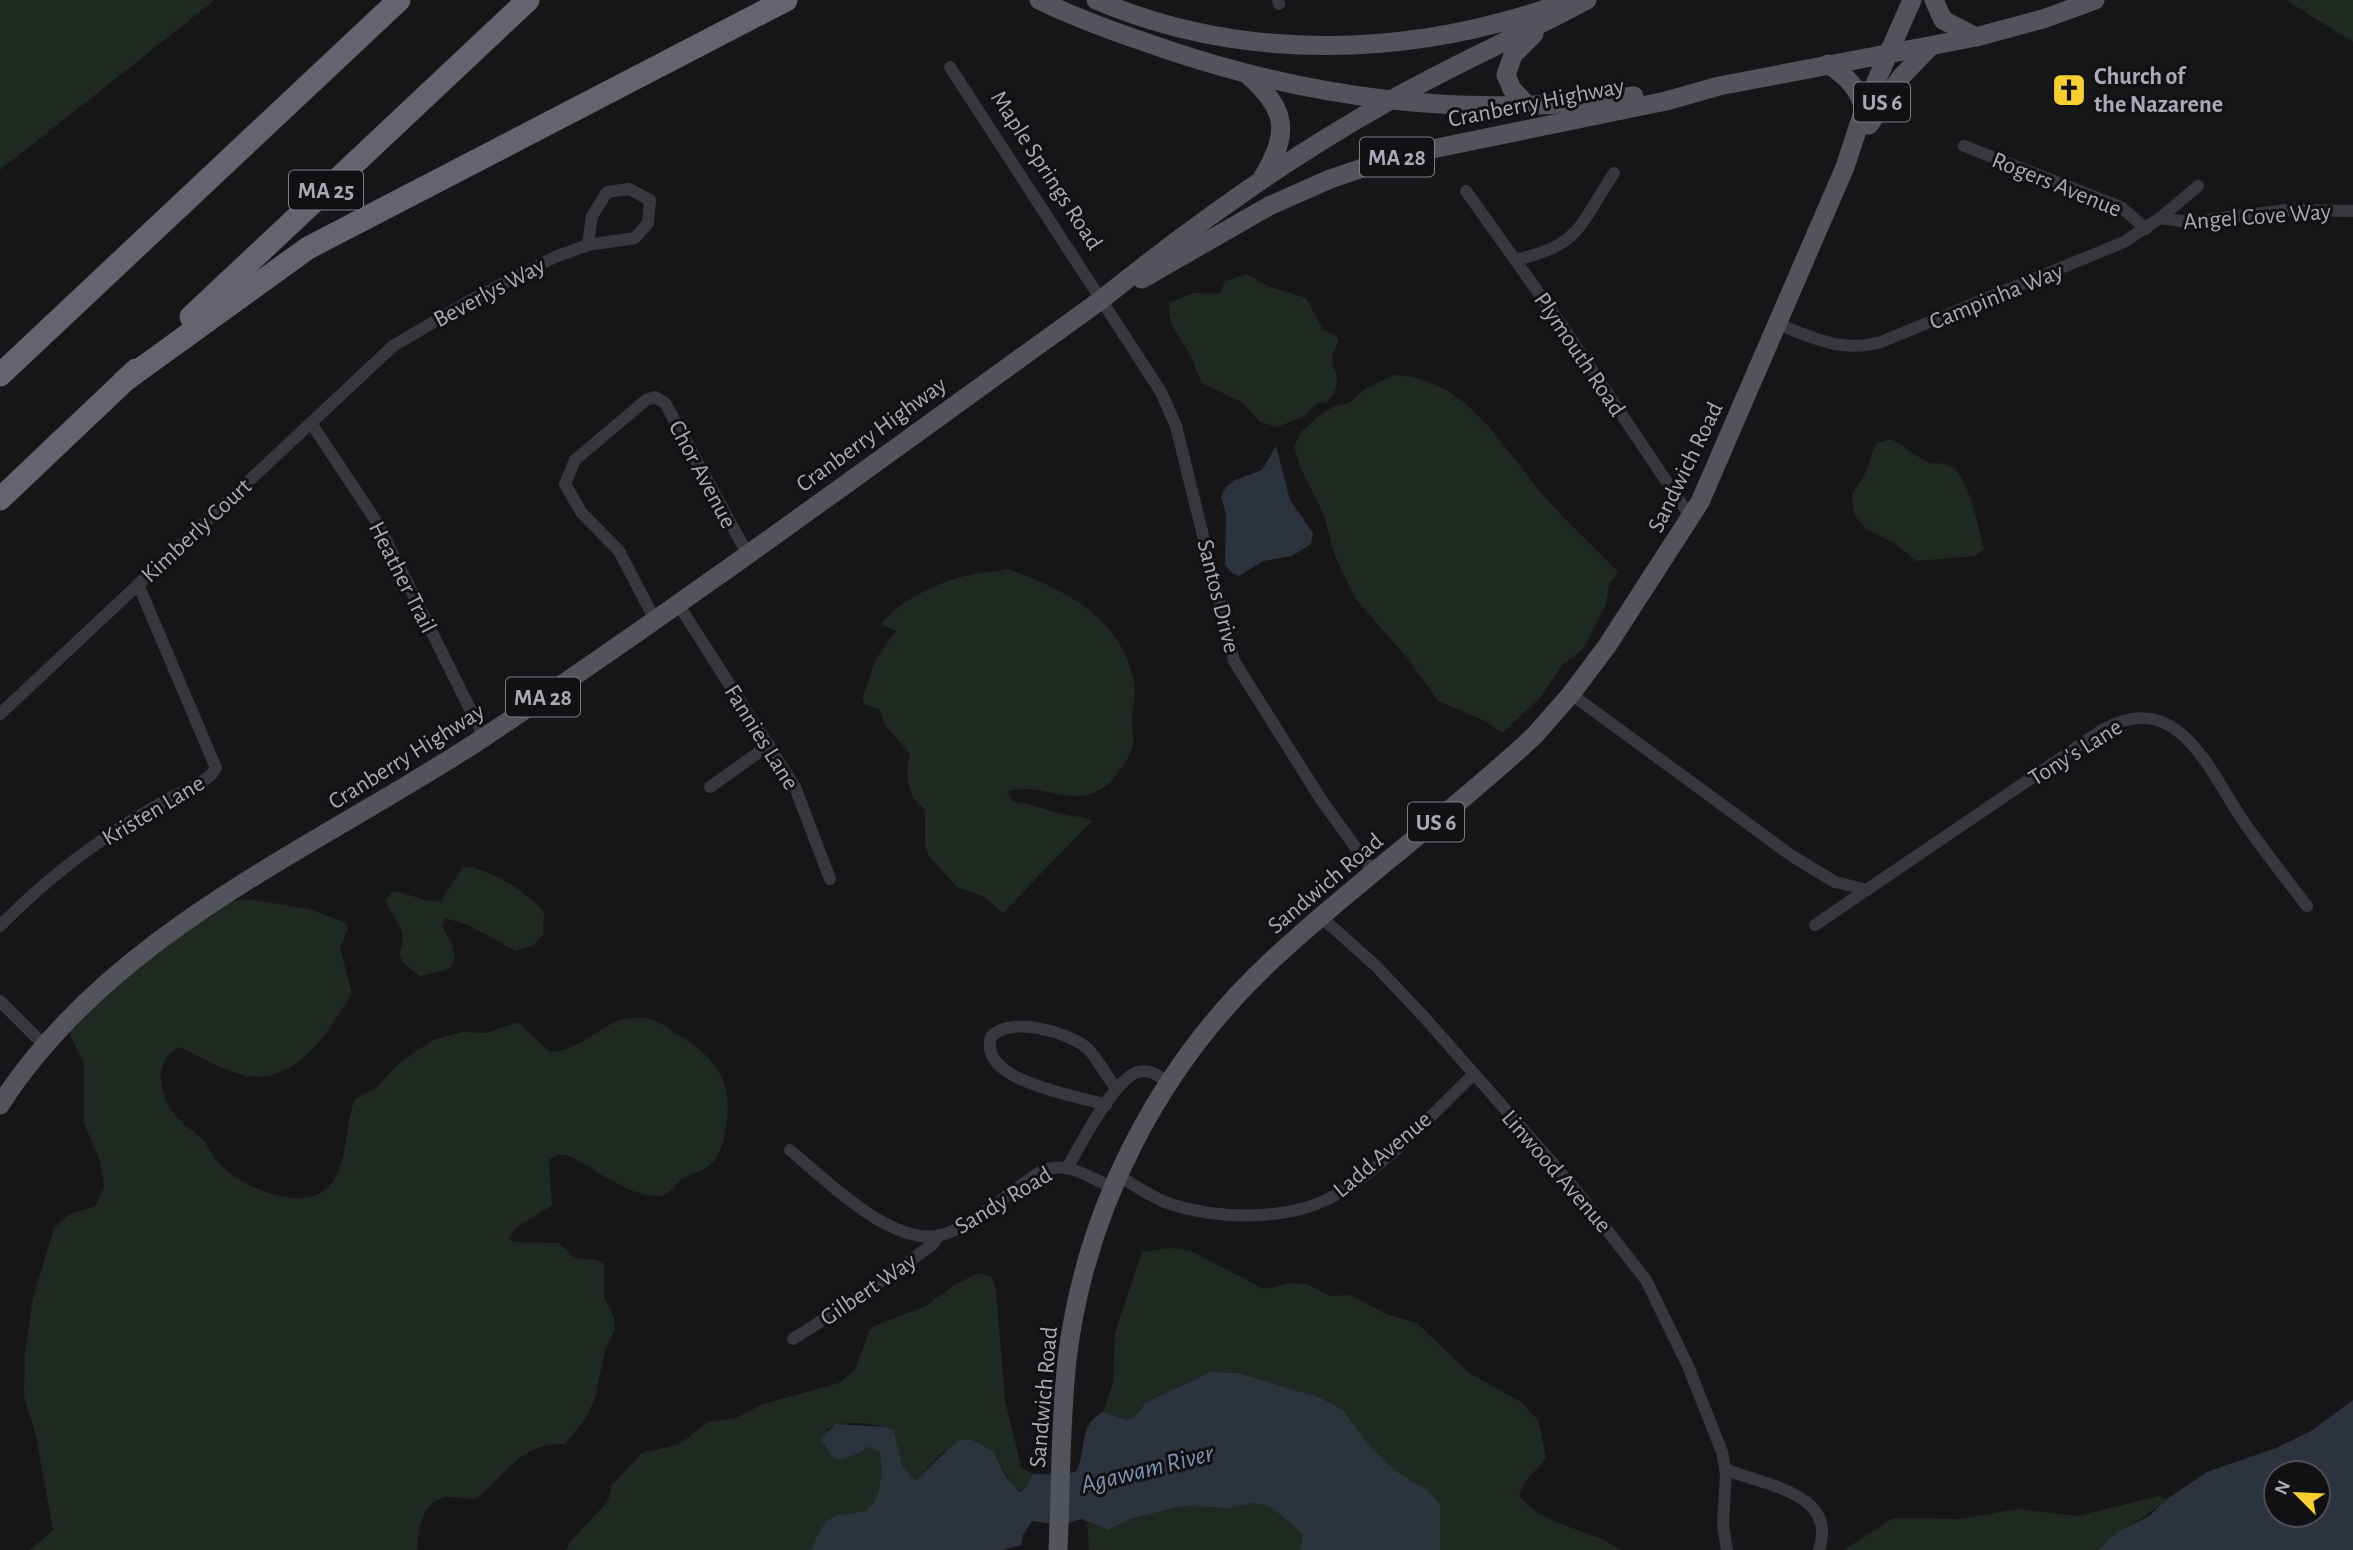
<svg xmlns="http://www.w3.org/2000/svg" width="2353" height="1550" font-family="'Alegreya Sans',sans-serif">
  <rect width="100%" height="100%" fill="#161618"/>
  <g fill="#202822">
    <polygon points="0,0 215,0 0,170"/>
    <polygon points="2286,0 2353,0 2353,42"/>
    <path d="M 1247,274 L 1268,286 L 1306,298 L 1322,328 L 1338,338 C 1339,346 1335,346 1333,353 C 1328,372 1349,377 1327,402 L 1317,403 L 1304,416 L 1277,427 L 1260,422 L 1243,403 L 1202,383 C 1197,374 1194,362 1189,353 C 1181,338 1164,321 1170,302 L 1193,293 L 1220,294 L 1225,281 Z"/>
    <path d="M 1393,375 C 1467,378 1500,444 1543,495 C 1566,522 1594,546 1618,572 L 1609,585 L 1606,604 L 1584,648 L 1562,665 L 1540,698 L 1502,733 L 1481,719 L 1438,701 L 1409,660 L 1355,598 L 1335,556 L 1324,515 L 1301,469 L 1294,446 L 1302,431 L 1315,419 L 1333,407 L 1349,403 L 1365,389 Z"/>
    <path d="M 1890,439 C 1905,445 1914,455 1927,462 C 1935,465 1945,461 1953,468 C 1970,481 1978,528 1984,549 L 1975,556 L 1916,561 L 1894,543 L 1867,530 L 1854,515 L 1852,494 L 1864,476 L 1876,444 Z"/>
    <path d="M 1008,569 C 1062,588 1121,617 1134,680 C 1137,693 1133,704 1132,717 C 1131,725 1134,734 1133,743 C 1131,757 1116,779 1104,787 C 1074,810 1038,780 1007,792 L 1013,802 C 1030,803 1042,809 1058,813 C 1070,817 1081,815 1092,821 L 1003,913 L 983,896 L 958,888 L 928,855 L 925,847 L 925,811 C 922,805 917,803 914,798 C 906,786 906,767 910,754 L 885,725 L 879,709 L 865,705 L 862,699 L 876,659 L 896,631 L 881,624 C 900,601 936,583 965,576 C 979,572 994,573 1008,569 Z"/>
    <path d="M 463,867 C 488,867 529,893 544,912 L 543,935 L 532,946 L 516,951 L 468,925 L 445,918 L 442,926 L 452,944 L 455,959 L 449,969 L 420,976 C 384,950 409,955 401,930 C 397,920 390,910 385,901 L 392,891 C 410,893 423,903 441,901 Z"/>
    <path d="M 248,899 L 309,909 L 346,923 L 348,929 L 340,947 L 352,993 C 328,1032 295,1090 239,1074 C 219,1068 199,1056 180,1047 C 153,1059 158,1093 174,1114 C 181,1124 194,1130 202,1139 C 208,1145 211,1154 217,1161 C 238,1186 305,1216 330,1185 C 349,1162 344,1126 355,1099 L 377,1087 L 399,1063 L 433,1040 L 462,1032 L 486,1033 L 518,1022 L 550,1052 C 588,1051 606,1012 646,1018 C 662,1021 670,1030 683,1038 C 719,1060 733,1084 726,1126 C 724,1139 722,1151 714,1161 C 704,1172 694,1172 682,1179 C 672,1186 671,1197 657,1196 C 621,1194 596,1167 566,1155 L 556,1155 L 549,1160 L 552,1205 L 516,1228 L 509,1238 L 514,1242 L 559,1243 L 575,1258 L 596,1260 L 604,1264 L 604,1297 L 614,1317 L 615,1330 L 605,1350 L 595,1398 L 586,1418 L 565,1444 C 522,1442 507,1473 477,1498 C 468,1500 459,1497 449,1497 C 423,1498 418,1529 417,1550 L 30,1550 L 53,1530 L 36,1436 L 24,1396 L 25,1353 L 33,1298 L 54,1228 L 70,1214 L 95,1206 L 104,1187 L 100,1161 L 84,1123 L 84,1064 L 70,1035 L 73,1016 L 144,957 L 225,902 Z"/>
    <path d="M 1171,1248 L 1191,1251 L 1264,1289 L 1291,1283 L 1307,1284 L 1330,1296 L 1351,1295 L 1386,1314 L 1417,1323 L 1469,1373 L 1521,1402 L 1538,1420 L 1546,1457 C 1538,1470 1522,1481 1519,1496 C 1545,1527 1589,1528 1621,1550 L 1440,1550 L 1440,1505 L 1429,1491 L 1400,1474 L 1370,1447 L 1343,1410 L 1321,1398 L 1239,1373 L 1211,1372 L 1146,1402 L 1137,1414 L 1128,1420 L 1103,1412 L 1113,1382 L 1115,1333 L 1142,1252 Z"/>
    <path d="M 979,1273 L 992,1277 L 996,1290 L 1005,1400 L 1021,1467 L 1033,1474 L 1025,1489 L 1015,1491 L 994,1452 L 943,1452 L 915,1481 L 902,1465 L 894,1431 C 875,1423 844,1418 826,1430 L 853,1456 L 869,1447 L 879,1451 C 884,1466 882,1498 869,1508 C 861,1515 842,1516 832,1518 L 812,1550 L 566,1550 L 570,1542 L 608,1501 L 612,1485 L 642,1453 L 680,1444 L 708,1422 L 736,1418 L 763,1404 L 839,1383 L 855,1370 L 869,1331 L 876,1325 L 924,1307 L 956,1284 Z"/>
    <path d="M 2159,1496 L 2167,1499 C 2145,1519 2119,1529 2098,1550 L 1844,1550 L 1893,1518 L 1959,1519 L 2018,1509 L 2077,1516 Z"/>
    <polygon points="1255,1503 1271,1507 1303,1534 1300,1550 1089,1550 1087,1522 1109,1530 1131,1519 1183,1506 1228,1508"/>
  </g>
  <g fill="#2c333c" fill-rule="evenodd">
    <polygon points="1276,446 1290,500 1313,533 1311,544 1292,556 1263,561 1239,576 1232,573 1225,565 1226,514 1221,497 1226,487 1235,480 1262,470"/>
    <path d="M 1211,1372 L 1239,1373 L 1321,1398 L 1343,1410 L 1370,1447 L 1400,1474 L 1429,1491 L 1440,1505 L 1440,1550 L 1300,1550 L 1303,1534 L 1271,1507 L 1255,1503 L 1228,1508 L 1183,1506 L 1131,1519 L 1108,1530 L 1081,1519 L 1063,1525 L 1032,1521 L 1023,1535 L 1021,1545 L 1003,1550 L 812,1550 C 816,1539 821,1524 832,1518 C 842,1513 854,1514 864,1511 C 882,1504 884,1467 879,1451 L 869,1447 L 853,1456 L 838,1460 L 831,1455 L 821,1439 L 835,1424 L 885,1427 L 894,1431 L 902,1465 L 915,1481 L 957,1441 L 970,1439 L 994,1452 L 1006,1477 L 1019,1492 L 1025,1489 L 1033,1474 L 1065,1475 L 1076,1471 C 1088,1450 1077,1425 1103,1412 L 1128,1420 L 1137,1414 L 1146,1402 Z"/>
    <path d="M 2353,1400 L 2353,1550 L 2098,1550 L 2116,1533 L 2149,1516 L 2167,1499 L 2207,1472 L 2276,1448 L 2311,1431 ZM 2276,1473 L 2318,1473 L 2318,1515 L 2276,1515 Z"/>
  </g>
  <g fill="none" stroke-linecap="round" stroke-linejoin="round">
    <g stroke="#37373d" stroke-width="12">
      <polyline points="1278,0 1279,4"/>
      <polyline points="950,67 1161,392 1176,426 1234,661 1322,801 1375,874"/>
      <polyline points="1964,146 2121,207 2146,229"/>
      <polyline points="1466,191 1563,327 1691,518"/>
      <polyline points="2160,218 2188,222 2287,210 2353,211"/>
      <path d="M 1515,260 C 1582,245 1579,225 1614,173"/>
      <path d="M 1778,324 C 1813,338 1842,353 1881,342 L 2124,242 L 2160,218 L 2198,186"/>
      <polyline points="311,423 378,524 484,737"/>
      <polyline points="678,604 795,787 830,879"/>
      <polyline points="655,620 619,551 581,512 565,484 575,460 646,400 655,397 665,403 747,553"/>
      <polyline points="1571,694 1792,856 1835,882 1867,890"/>
      <polyline points="0,714 393,346 471,300 555,257 588,245 635,238 648,223 650,200 629,189 607,192 592,216 588,245"/>
      <polyline points="710,787 769,745"/>
      <polyline points="1321,917 1376,966 1425,1018 1570,1183 1646,1280 1688,1366 1722,1452 1726,1472 1723,1524 1727,1550"/>
      <path d="M 1815,925 L 2102,730 C 2180,686 2210,774 2246,825 C 2265,852 2286,879 2307,906"/>
      <path d="M 0,926 C 50,875 109,831 172,797 C 185,790 209,782 216,768 L 138,584"/>
      <polyline points="0,1001 44,1045"/>
      <path d="M 1106,1105 C 1080,1096 977,1082 991,1037 C 1010,1015 1069,1032 1088,1049 C 1099,1060 1106,1077 1117,1089"/>
      <path d="M 790,1150 C 825,1179 895,1251 945,1234 C 976,1223 1012,1190 1040,1172 C 1065,1159 1089,1177 1113,1188"/>
      <path d="M 1068,1167 C 1080,1145 1114,1079 1138,1072 C 1150,1069 1159,1076 1168,1082"/>
      <path d="M 1118,1175 C 1134,1185 1152,1198 1170,1204 C 1216,1219 1284,1221 1328,1199 C 1377,1175 1433,1113 1474,1074"/>
      <polyline points="793,1339 862,1295 932,1245 939,1235"/>
      <path d="M 1725,1469 C 1761,1485 1839,1492 1819,1550"/>
    </g>
    <g stroke="#53535c" stroke-width="19">
      <path d="M 1039,0 C 1080,20 1124,35 1168,50 C 1320,101 1475,119 1634,96"/>
      <path d="M 1096,0 C 1244,63 1411,57 1560,4"/>
      <polyline points="1934,0 1943,20 1976,37"/>
      <path d="M 1828,64 C 1846,76 1858,87 1864,109"/>
      <path d="M 1249,76 C 1288,110 1289,134 1263,177"/>
      <polyline points="1528,106 1512,89 1506,75 1513,55 1534,34"/>
      <polyline points="1869,125 1901,77 1930,47"/>
      <polyline points="1142,279 1269,206 1330,179 1398,156 1666,101 1719,86 1976,37 2043,19 2095,0"/>
      <path d="M 0,1105 C 112,931 316,848 483,738 C 693,598 896,447 1101,300 C 1190,228 1284,160 1384,104 C 1450,66 1520,36 1587,0"/>
      <path d="M 1058,1550 C 1061,1487 1060,1423 1067,1360 C 1085,1209 1159,1066 1270,962 C 1354,883 1450,815 1535,735 L 1571,694 L 1607,646 L 1700,502 L 1845,167 L 1864,109 L 1912,0"/>
    </g>
    <g stroke="#63646e" stroke-width="23">
      <polyline points="191,317 528,0"/>
      <polyline points="0,375 399,0"/>
      <polyline points="124,381 308,248 786,0"/>
      <polyline points="0,499 136,370"/>
    </g>
  </g>
  <defs>
    <g id="church-square" transform="scale(1.75)"><rect x="-9" y="-9" width="18" height="18" rx="4" fill="#f7d02f" stroke="#111113"/><path d="M-1.2-6h2.4v3.5h3.3v2.4h-3.3V6h-2.4V-.1h-3.3v-2.4h3.3Z" fill="#111"/></g>
  </defs>
  <g fill-rule="evenodd">
    <use href="#church-square" x="2069" y="90"/>
  </g>
  <g text-anchor="middle" stroke-width="6" stroke-linejoin="round" paint-order="stroke">
    <g fill="#111113" stroke="#7b7c86" stroke-width="2">
      <rect x="1854" y="82.5" width="56" height="39" rx="5"/>
      <rect x="1360" y="137.5" width="74" height="39" rx="5"/>
      <rect x="289" y="170.5" width="74" height="39" rx="5"/>
      <rect x="506" y="677.5" width="74" height="39" rx="5"/>
      <rect x="1408" y="802.5" width="56" height="39" rx="5"/>
    </g>
    <g font-size="23" font-weight="bold" fill="#a8aab8">
      <text x="1882" y="110">US 6</text>
      <text x="1397" y="165">MA 28</text>
      <text x="326" y="198">MA 25</text>
      <text x="543" y="705">MA 28</text>
      <text x="1436" y="830">US 6</text>
    </g>
    <g font-size="24" font-weight="bold" fill="#a8aab8" stroke="#111113" text-anchor="start">
      <text x="2094" y="84">Church of<tspan x="2094" dy="28">the Nazarene</tspan></text>
    </g>
    <g font-size="24" fill="#a8aab8" stroke="#111113">
      <text transform="translate(1536 102) rotate(-11)" y="8">Cranberry Highway</text>
      <text transform="translate(1047 170) rotate(57)" y="8">Maple Springs Road</text>
      <text transform="translate(2057 184) rotate(22)" y="8">Rogers Avenue</text>
      <text transform="translate(2257 216) rotate(-4)" y="8">Angel Cove Way</text>
      <text transform="translate(489 292) rotate(-28)" y="8">Beverlys Way</text>
      <text transform="translate(1996 296) rotate(-22)" y="8">Campinha Way</text>
      <text transform="translate(1580 354) rotate(56)" y="8">Plymouth Road</text>
      <text transform="translate(871 434) rotate(-36)" y="8">Cranberry Highway</text>
      <text transform="translate(1685 467) rotate(-64)" y="8">Sandwich Road</text>
      <text transform="translate(703 474) rotate(62)" y="8">Chor Avenue</text>
      <text transform="translate(196 530) rotate(-43)" y="8">Kimberly Court</text>
      <text transform="translate(403 577) rotate(63)" y="8">Heather Trail</text>
      <text transform="translate(1219 596) rotate(76)" y="8">Santos Drive</text>
      <text transform="translate(762 737) rotate(58)" y="8">Fannies Lane</text>
      <text transform="translate(2075 752) rotate(-32)" y="8">Tony's Lane</text>
      <text transform="translate(406 756) rotate(-32)" y="8">Cranberry Highway</text>
      <text transform="translate(153 810) rotate(-31)" y="8">Kristen Lane</text>
      <text transform="translate(1325 883) rotate(-40)" y="8">Sandwich Road</text>
      <text transform="translate(1382 1154) rotate(-40)" y="8">Ladd Avenue</text>
      <text transform="translate(1557 1171) rotate(49)" y="8">Linwood Avenue</text>
      <text transform="translate(1003 1200) rotate(-31)" y="8">Sandy Road</text>
      <text transform="translate(868 1289) rotate(-34)" y="8">Gilbert Way</text>
      <text transform="translate(1043 1397) rotate(-85)" y="8">Sandwich Road</text>
    </g>
    <g font-size="26" font-style="italic" fill="#7e93b4" stroke="#111113">
      <text transform="translate(1147 1468) rotate(-14)" y="9">Agawam River</text>
    </g>
  </g>
  <g transform="translate(2297 1494) rotate(294)"><circle r="33" fill="#111113" stroke="#4d4e55" stroke-width="2"/>
  <path d="M0-5L12 26L0 18L-12 26Z" fill="#f7d02f"/>
  <text y="-10" font-size="19" font-weight="bold" text-anchor="middle" fill="#a8aab8">N</text>
  </g>
</svg>
